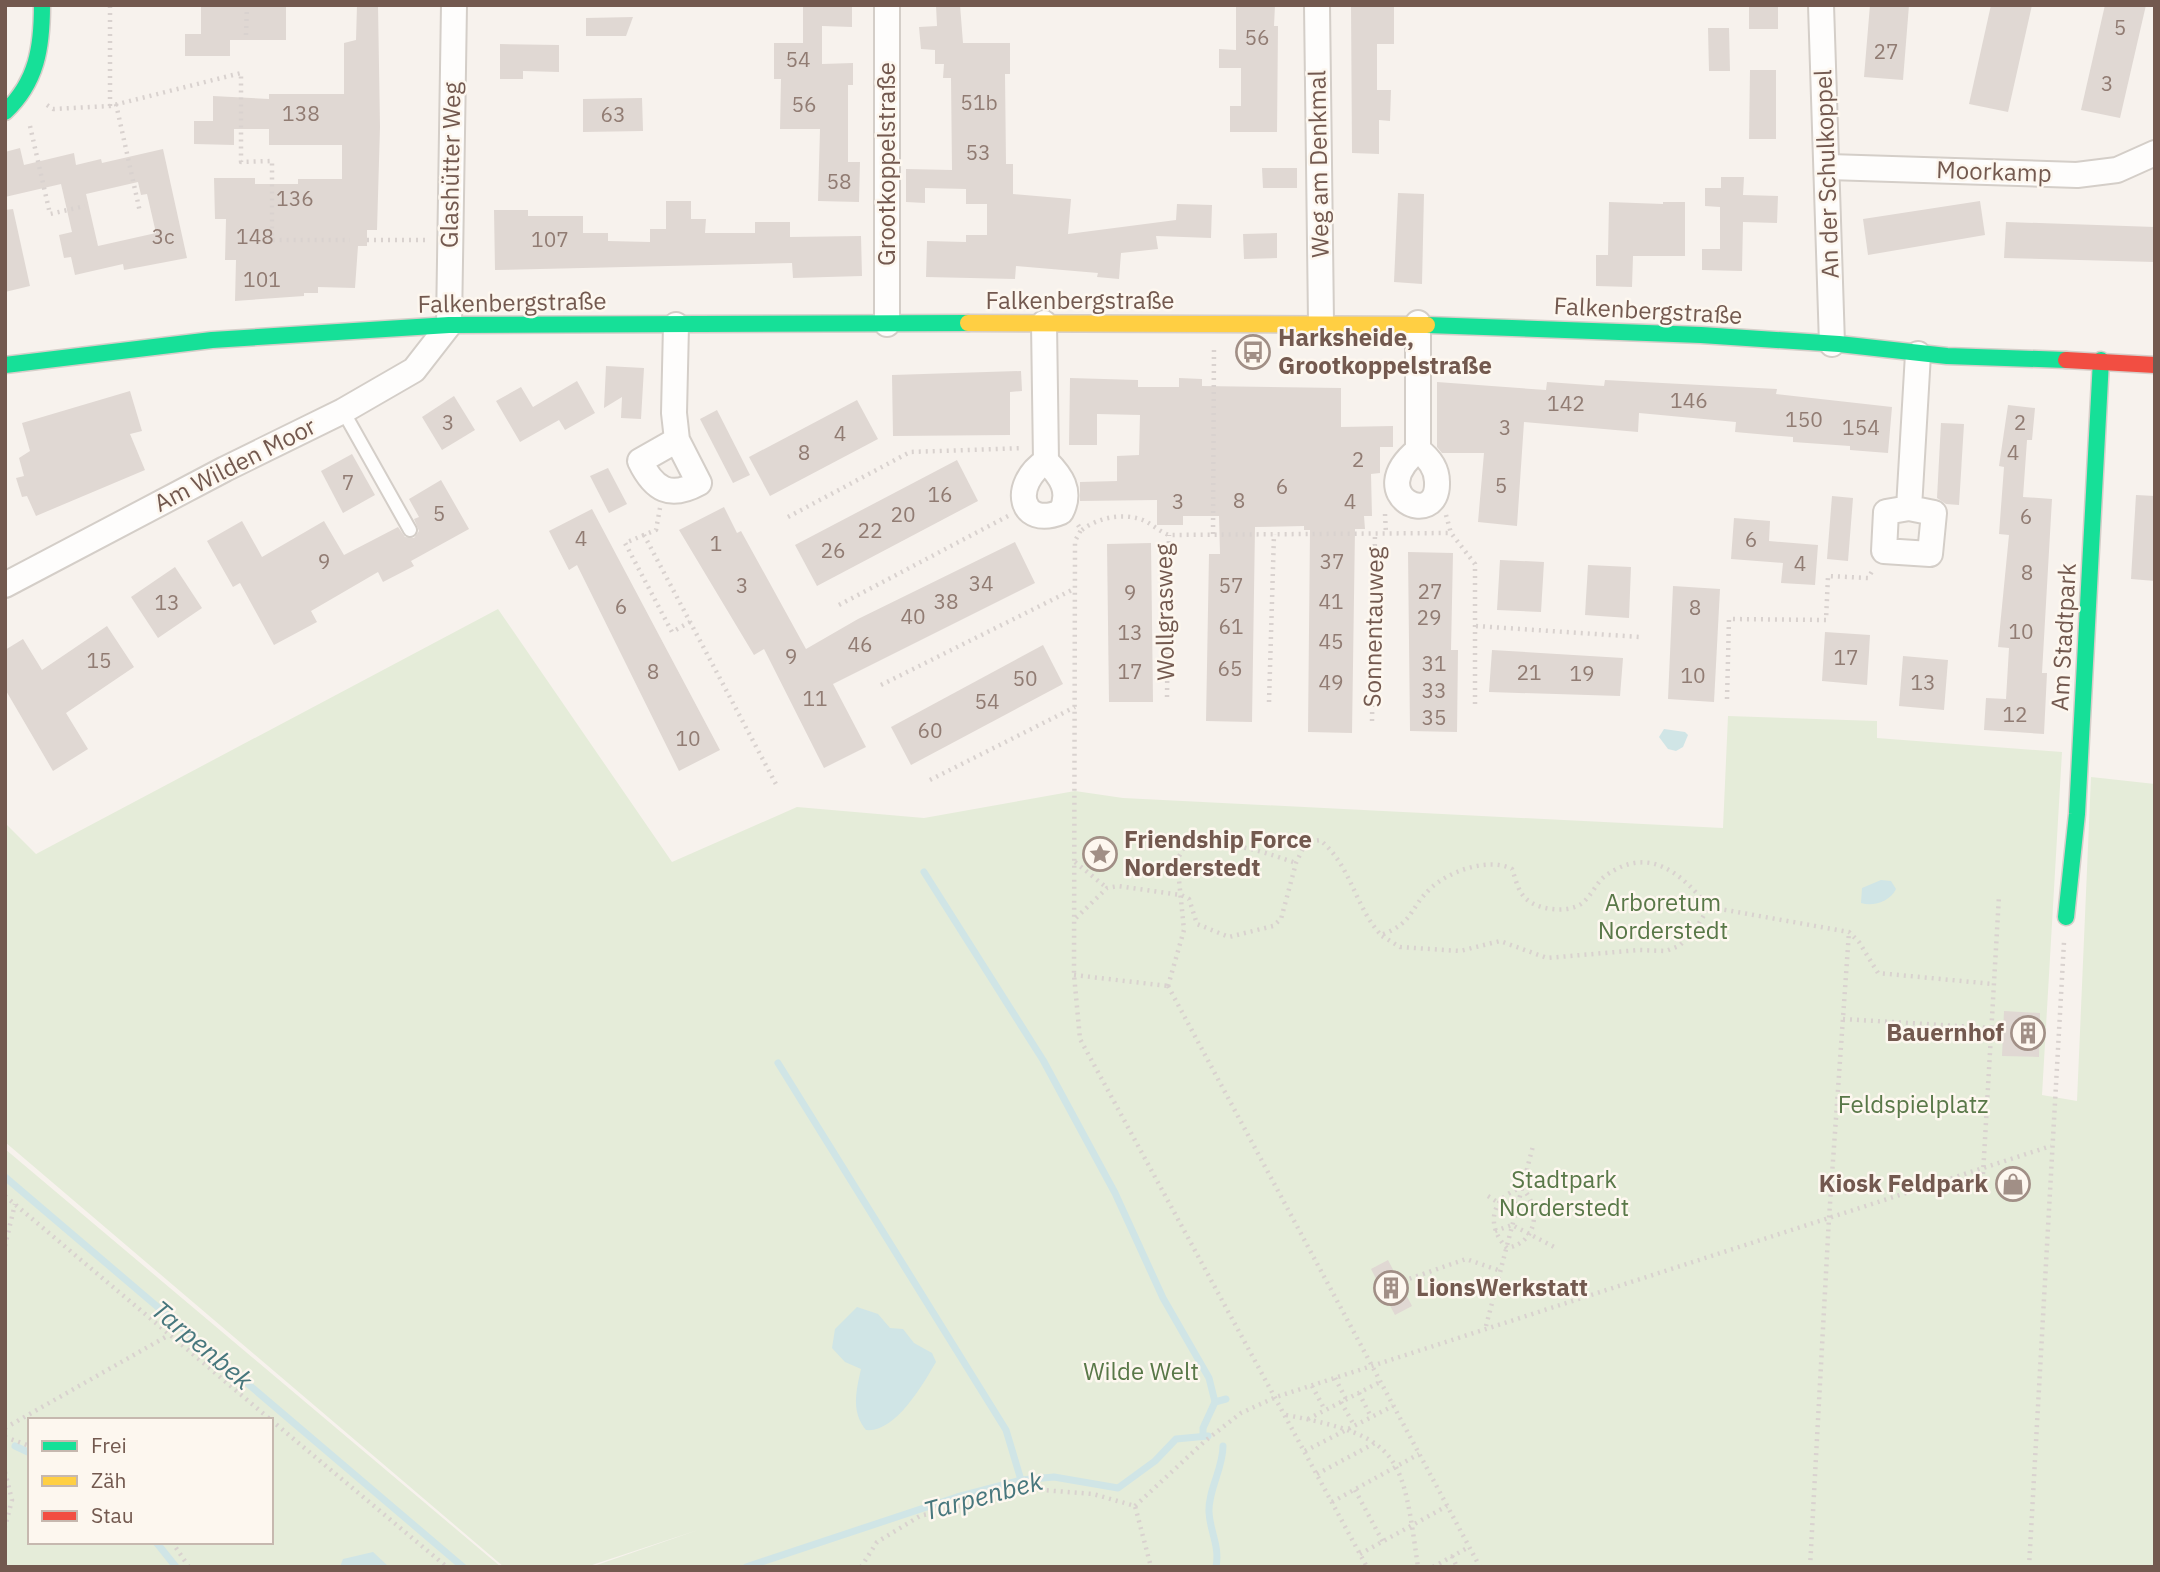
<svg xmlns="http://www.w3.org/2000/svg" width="2160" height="1572" font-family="'IBM Plex Sans',sans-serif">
  <rect width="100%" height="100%" fill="#f7f2ed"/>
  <g fill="#e5ecd9" fill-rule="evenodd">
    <polygon points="498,609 672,862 797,807 924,818 1075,791 1123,798 1723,828 1728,716 1877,721 1877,738 2062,752 2042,1095 2077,1101 2091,777 2155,784 2155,1567 591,1567 698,1530 586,1567 504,1567 5,1142 5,823 36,854"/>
    <path d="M 5,1149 L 11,1154 L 501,1567 L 5,1567 ZM 30,1420 L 271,1420 L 271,1542 L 30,1542 Z"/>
  </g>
  <g fill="#d0e5e6">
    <polygon points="1664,729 1685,732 1688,735 1683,747 1676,751 1668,749 1659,737"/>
    <path d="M 1881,880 L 1891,881 L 1896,889 C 1890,901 1874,907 1861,903 L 1862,888 Z"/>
    <path d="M 857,1307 L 878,1314 L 890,1328 L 903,1329 L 914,1343 L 932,1353 L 936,1362 C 922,1386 895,1433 866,1430 C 851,1412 856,1391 861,1369 L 845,1362 L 832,1348 L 835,1329 Z"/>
    <polygon points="373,1552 389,1567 340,1567 343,1559"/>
  </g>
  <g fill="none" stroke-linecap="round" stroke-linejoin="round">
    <g stroke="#d0e5e6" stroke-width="7">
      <polyline points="924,872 1043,1060 1115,1193 1163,1298 1209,1378 1215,1402 1226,1399"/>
      <polyline points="778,1063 1006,1430 1021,1480"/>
      <polyline points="5,1177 463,1567"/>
      <polyline points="1203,1436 1203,1428 1215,1402"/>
      <polyline points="15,1446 30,1453"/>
      <polyline points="156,1542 176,1567"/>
      <polyline points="746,1567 957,1497 1021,1480 1054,1477 1118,1488 1155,1461 1176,1439 1208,1436"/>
      <path d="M 1216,1567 C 1220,1546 1210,1532 1209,1512 C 1208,1490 1223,1469 1223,1446"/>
    </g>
  </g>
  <g fill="#e0d8d3" fill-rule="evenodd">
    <polygon points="201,5 286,5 286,40 230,40 230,56 185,56 185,34 201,34"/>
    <polygon points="357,5 378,5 380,127 377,230 367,230 367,246 358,246 355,288 318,287 318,293 304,293 304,296 235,301 236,260 225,260 226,219 215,219 214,178 255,178 255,184 298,184 298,179 342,179 342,145 269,145 269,129 234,129 234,145 194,144 194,121 213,121 213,96 269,99 269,94 344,94 344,43 356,40"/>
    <polygon points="803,5 852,5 852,27 822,26 822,64 853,63 853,85 848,85 848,162 860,162 859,202 818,201 820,129 780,129 781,79 774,79 774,43 803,43"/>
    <polygon points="936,5 960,5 963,43 1010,43 1010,74 1005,74 1006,164 1013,164 1013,194 1071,199 1068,234 1176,220 1177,204 1212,205 1211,238 1156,236 1158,249 1121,253 1119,279 1097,277 1098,273 1016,266 1015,279 926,277 927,241 966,242 966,235 987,235 987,204 966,204 966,189 925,188 925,203 906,202 906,169 952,170 951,78 943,78 944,64 935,64 935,50 921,49 919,27 937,26"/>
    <polygon points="1236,5 1275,5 1274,26 1278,26 1277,132 1230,132 1230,106 1241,106 1241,68 1219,68 1219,49 1236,50"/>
    <polygon points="1351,5 1394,5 1394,44 1377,44 1377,90 1391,90 1390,121 1379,120 1379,154 1352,153"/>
    <rect x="1749" y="5" width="29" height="24"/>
    <polygon points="1870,5 1909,5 1903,80 1864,77"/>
    <polygon points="1991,5 2032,5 2008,112 1969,104"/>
    <polygon points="2105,5 2146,5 2120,118 2081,110"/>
    <polygon points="633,17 626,36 586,36 586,18"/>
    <polygon points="1708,28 1729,28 1730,71 1709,71"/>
    <polygon points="500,44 559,45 559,72 523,71 523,79 500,79"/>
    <polygon points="1750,70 1776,70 1776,139 1749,139"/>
    <polygon points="642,98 643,131 583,132 583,99"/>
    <path d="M 20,148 L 24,165 L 74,153 L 76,165 L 101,159 L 102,163 L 163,149 L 187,258 L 124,270 L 123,264 L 75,275 L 71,257 L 64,258 L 59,235 L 72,232 L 61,184 L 5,197 L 5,152 ZM 138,182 L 141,195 L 147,194 L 156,233 L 98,246 L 86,194 Z"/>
    <polygon points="1262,168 1297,168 1297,188 1263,188"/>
    <polygon points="1721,177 1744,177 1743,195 1778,196 1777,223 1743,222 1742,271 1702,270 1702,249 1720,249 1720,207 1705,206 1705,188 1721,188"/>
    <polygon points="1398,193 1424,194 1422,284 1394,282"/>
    <polygon points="666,201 691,201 691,219 706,219 705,233 755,233 755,222 790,222 790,237 861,236 862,276 793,278 792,263 495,270 494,210 528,210 528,216 583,216 583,233 608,233 608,241 650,242 650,229 666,229"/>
    <polygon points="1980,201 1985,235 1868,255 1863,219"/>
    <polygon points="1609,202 1663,204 1663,202 1685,202 1685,256 1633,256 1632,287 1596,286 1596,255 1608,255"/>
    <polygon points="13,209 30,286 5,292 5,210"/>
    <polygon points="2006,222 2155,227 2155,262 2004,258"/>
    <polygon points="1277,233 1277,258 1244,259 1243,234"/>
    <polygon points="606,366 644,368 641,419 621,418 622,397 604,408"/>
    <polygon points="1021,371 1022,391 1010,392 1010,435 893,436 892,375"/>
    <polygon points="1070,378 1138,380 1138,387 1179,387 1179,378 1202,379 1202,386 1341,388 1341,427 1393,426 1393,447 1380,447 1380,473 1371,474 1372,516 1364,516 1365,529 1355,529 1352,733 1308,732 1310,530 1304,530 1304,526 1255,527 1252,722 1206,721 1209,554 1220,554 1219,516 1183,516 1183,525 1157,525 1157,500 1080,501 1080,482 1117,481 1117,456 1139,455 1140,415 1097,414 1097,445 1069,445"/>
    <polygon points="1605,380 1777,389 1776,394 1892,407 1888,453 1850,450 1850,446 1793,442 1793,437 1735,432 1736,422 1639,413 1638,432 1524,422 1517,526 1478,522 1484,453 1442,453 1437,447 1437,382 1546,390 1547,382 1604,386"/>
    <polygon points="577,381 595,413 565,430 559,420 520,442 496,401 521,387 533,407"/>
    <polygon points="130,391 142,431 130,434 145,470 36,516 27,496 22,497 16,478 24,476 19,458 30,451 22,423"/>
    <polygon points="454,396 475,430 442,450 422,417"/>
    <polygon points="857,400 878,439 770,496 749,457"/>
    <polygon points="2008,405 2035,408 2032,440 2027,440 2023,497 2052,499 2042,673 2047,673 2044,734 1984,730 1986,698 2006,699 2009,648 1998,647 2009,535 1999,534 2004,467 1999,466"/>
    <polygon points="717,410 750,475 733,483 700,419"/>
    <polygon points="1941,423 1964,424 1959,505 1946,504 1937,498"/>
    <polygon points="352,454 375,495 343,513 321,471"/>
    <polygon points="957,460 978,501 817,586 795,545"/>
    <polygon points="608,468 627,504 609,513 590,476"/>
    <polygon points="441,480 469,529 411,561 414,566 383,582 378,572 311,611 317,622 274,645 240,583 233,587 207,541 242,521 262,557 324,521 344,555 398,527 405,537 414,538 419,531 414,519 419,517 409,499"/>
    <polygon points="2136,495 2155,496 2155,581 2131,579"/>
    <polygon points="1832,496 1853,498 1848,561 1827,559"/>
    <polygon points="724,507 737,533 741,531 806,649 858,619 1015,542 1035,583 833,684 866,747 824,768 764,649 754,655 679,530"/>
    <polygon points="592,509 720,750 679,771 577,565 569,570 549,531"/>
    <polygon points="1734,518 1770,521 1769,541 1818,545 1815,585 1781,583 1783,563 1731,559"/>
    <polygon points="1151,543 1153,702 1109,702 1107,544"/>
    <polygon points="1408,552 1453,553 1451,650 1458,650 1457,732 1410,731"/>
    <polygon points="1500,560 1544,562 1541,612 1497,610"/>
    <polygon points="1588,565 1631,567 1629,618 1585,615"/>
    <polygon points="175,567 202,608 158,638 131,597"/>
    <polygon points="1673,586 1720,589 1714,702 1668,699"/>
    <polygon points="107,626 134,667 66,713 88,749 53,771 5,689 5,650 23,639 42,670"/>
    <polygon points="1825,632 1870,635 1867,685 1822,681"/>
    <polygon points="1043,645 1063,684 911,765 891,727"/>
    <polygon points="1492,650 1623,658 1620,696 1489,692"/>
    <polygon points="1903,656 1948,660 1944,710 1899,706"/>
    <polygon points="2004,1011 2040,1013 2039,1057 2002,1056"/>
    <polygon points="1388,1260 1412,1306 1395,1315 1371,1269"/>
  </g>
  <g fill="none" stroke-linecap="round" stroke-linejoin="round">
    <g stroke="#d4cec8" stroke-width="16">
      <polyline id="lane" points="343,411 410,530"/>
    </g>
    <g stroke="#d4cec8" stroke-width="28">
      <g id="street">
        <polyline points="1317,5 1321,322"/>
        <polyline points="1821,5 1832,344"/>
        <polyline points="1829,167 2077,175 2117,170 2155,153"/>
        <path d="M 1044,323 L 1046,461 C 1061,476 1072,491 1061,512 C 1020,529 1010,485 1046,461"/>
        <polyline points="887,324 887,5"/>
        <path d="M 676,325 L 674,413 L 677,440 L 699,483 C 670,499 654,490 640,461 L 677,440"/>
        <path d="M 1418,450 C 1361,496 1439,531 1437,482 C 1437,468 1429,458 1418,450 L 1418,323"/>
        <polyline points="1909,508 1886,512 1884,551 1930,554 1934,513 1909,508 1918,354"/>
        <polyline points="5,585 225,469 343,411 414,370 449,325 454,5"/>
      </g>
    </g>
    <g stroke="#d6cec9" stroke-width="19">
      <g id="fast">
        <path d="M 5,112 C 37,82 42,47 42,5"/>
        <polyline points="1427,325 1701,335 1839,344 1947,356 2066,360"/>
        <polyline points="5,365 212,340 449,325 968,323"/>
        <polyline points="2066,917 2077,814 2101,360"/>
      </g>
    </g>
    <g stroke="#d6cec9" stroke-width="19">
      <polyline id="slow" points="968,323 1427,325"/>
    </g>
    <g stroke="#d6cec9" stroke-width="19">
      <polyline id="jam" points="2066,360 2155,365"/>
    </g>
    <g stroke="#d9d2cf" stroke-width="4.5" stroke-dasharray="2 5" stroke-linecap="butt">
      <polyline points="246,35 247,5"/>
      <polyline points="116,104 140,212"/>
      <polyline points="47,105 53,109 110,106 241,73 241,162 272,161 272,240 350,240"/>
      <polyline points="110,106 110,5"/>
      <polyline points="30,126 50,214 85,206"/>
      <polyline points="367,240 428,240"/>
      <polyline points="660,508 656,530 644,535 778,788"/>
      <polyline points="1385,514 1386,534"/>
      <polyline points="1446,515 1451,533 1475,564 1475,708"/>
      <polyline points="788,517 910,452 1023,448"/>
      <polyline points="1078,525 1081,530 1075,541 1074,975 1080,1039 1367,1567"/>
      <path d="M 1082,530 C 1097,518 1121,513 1140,519 C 1150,522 1158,531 1169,535 L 1451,533"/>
      <polyline points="1213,534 1214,348"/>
      <polyline points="644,535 625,543 672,632 690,622"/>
      <polyline points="839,605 1008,516"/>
      <polyline points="1476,626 1640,637"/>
      <polyline points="881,685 1074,589"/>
      <polyline points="1167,697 1169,535"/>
      <polyline points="1727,699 1729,619 1826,620 1828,576 1868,578 1874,568"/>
      <polyline points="1269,702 1274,534"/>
      <polyline points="1372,721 1375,533"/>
      <polyline points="930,780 1075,707"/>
      <polyline points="1075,862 1107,888"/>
      <path d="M 1076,918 L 1107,888 L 1118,886 L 1181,895 L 1189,899 L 1197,924 L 1229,937 L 1273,926 L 1281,919 L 1296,863 L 1306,842 L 1320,840 C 1351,865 1355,907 1381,935 C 1415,922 1409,908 1431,888 C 1449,871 1489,857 1512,869 C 1515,877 1517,887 1522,894 C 1532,910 1566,914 1581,904 C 1591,897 1596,883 1605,876 C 1650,844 1681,874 1709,907"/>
      <polyline points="1382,936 1400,947 1460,951 1500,941 1547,958 1639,950 1666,951 1679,946 1693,933 1709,907 1849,932 1859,942 1878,973 1993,984"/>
      <polyline points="1074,975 1168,986"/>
      <polyline points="1168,986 1480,1567"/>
      <path d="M 1168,986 L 1184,930 L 1177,860 L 1183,849 C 1227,839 1255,849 1296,863"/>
      <polyline points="1843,1019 1991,1028"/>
      <polyline points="1983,1174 1999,896"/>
      <path d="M 1522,1188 C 1542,1208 1537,1243 1507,1248 C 1485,1226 1491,1196 1522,1188 Z"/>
      <polyline points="5,1196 271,1420"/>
      <polyline points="1488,1196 1516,1214 1534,1209"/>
      <polyline points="1495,1231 1512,1225 1558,1249"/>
      <polyline points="5,1246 15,1204"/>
      <polyline points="1403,1281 1466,1259 1501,1271"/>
      <polyline points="1486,1326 1533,1146"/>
      <polyline points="1335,1378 1346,1399"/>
      <polyline points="1312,1386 1325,1410"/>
      <polyline points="1359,1393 1371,1417"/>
      <polyline points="1341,1402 1354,1425"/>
      <path d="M 1286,1415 C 1403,1437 1402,1456 1418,1567"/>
      <polyline points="1308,1419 1380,1382"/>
      <polyline points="271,1420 447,1567"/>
      <polyline points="5,1428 169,1335"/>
      <polyline points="5,1437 30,1446"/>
      <polyline points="1305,1451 1393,1406"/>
      <polyline points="5,1472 12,1500 5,1527"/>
      <polyline points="1317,1474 1375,1443"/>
      <polyline points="1355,1490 1383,1542"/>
      <polyline points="1332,1502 1419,1454"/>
      <polyline points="1135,1506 1205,1441 1241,1413 1276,1397 2051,1146"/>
      <polyline points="172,1542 189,1567"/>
      <polyline points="1360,1554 1447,1506"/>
      <polyline points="1452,1556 1457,1567"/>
      <polyline points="861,1567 877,1542 920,1516 1030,1489 1093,1494 1135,1506 1151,1567"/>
      <polyline points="1433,1567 1469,1547"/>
      <polyline points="1810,1567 1829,1218 1849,932"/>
      <polyline points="2029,1567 2064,942"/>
    </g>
    <use href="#lane" stroke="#fefdfc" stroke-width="12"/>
    <use href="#street" stroke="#fefdfc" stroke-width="24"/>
    <use href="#fast" stroke="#16e098" stroke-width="16"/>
    <use href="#slow" stroke="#ffcf43" stroke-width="16"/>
    <use href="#jam" stroke="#f24e42" stroke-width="16"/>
  </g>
  <defs>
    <g id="bus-ring" transform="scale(1.75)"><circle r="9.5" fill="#fdf7ef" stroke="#a18f86" stroke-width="1.5"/><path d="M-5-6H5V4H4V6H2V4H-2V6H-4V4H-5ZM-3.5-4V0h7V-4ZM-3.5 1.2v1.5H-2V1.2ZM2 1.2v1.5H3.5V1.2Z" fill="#a18f86"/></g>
    <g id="sight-ring" transform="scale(1.75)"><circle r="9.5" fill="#fdf7ef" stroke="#a18f86" stroke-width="1.5"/><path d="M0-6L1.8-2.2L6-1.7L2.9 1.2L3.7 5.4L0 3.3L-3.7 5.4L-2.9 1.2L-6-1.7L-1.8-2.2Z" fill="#a18f86"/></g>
    <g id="building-ring" transform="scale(1.75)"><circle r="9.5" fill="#fdf7ef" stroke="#a18f86" stroke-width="1.5"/><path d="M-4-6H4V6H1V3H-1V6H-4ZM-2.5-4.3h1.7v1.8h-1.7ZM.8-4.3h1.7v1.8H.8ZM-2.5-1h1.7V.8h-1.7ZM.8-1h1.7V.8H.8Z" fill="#a18f86"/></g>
    <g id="shop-ring" transform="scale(1.75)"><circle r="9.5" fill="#fdf7ef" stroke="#a18f86" stroke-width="1.5"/><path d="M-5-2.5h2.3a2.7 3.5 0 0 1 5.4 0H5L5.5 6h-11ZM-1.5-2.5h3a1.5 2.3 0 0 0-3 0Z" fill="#a18f86"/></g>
  </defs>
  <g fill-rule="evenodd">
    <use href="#bus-ring" x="1253" y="352"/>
    <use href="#sight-ring" x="1100" y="854"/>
    <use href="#building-ring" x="2028" y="1033"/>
    <use href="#shop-ring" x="2013" y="1184"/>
    <use href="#building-ring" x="1391" y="1288"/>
  </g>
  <g text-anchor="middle" stroke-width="5" stroke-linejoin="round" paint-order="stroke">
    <g font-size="21" fill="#917c73">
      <text x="2120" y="35">5</text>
      <text x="1257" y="45">56</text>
      <text x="1886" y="59">27</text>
      <text x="798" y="67">54</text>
      <text x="2107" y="91">3</text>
      <text x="979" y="110">51b</text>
      <text x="804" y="112">56</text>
      <text x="301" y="121">138</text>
      <text x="613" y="122">63</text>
      <text x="978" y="160">53</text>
      <text x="839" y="189">58</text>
      <text x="295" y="206">136</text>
      <text x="163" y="244">3c</text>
      <text x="255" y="244">148</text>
      <text x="550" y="247">107</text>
      <text x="262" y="287">101</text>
      <text x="1689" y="408">146</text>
      <text x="1566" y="411">142</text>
      <text x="1804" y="427">150</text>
      <text x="448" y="430">3</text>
      <text x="2020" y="430">2</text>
      <text x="1505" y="435">3</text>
      <text x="1861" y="435">154</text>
      <text x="840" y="441">4</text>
      <text x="804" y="460">8</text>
      <text x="2013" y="460">4</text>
      <text x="1358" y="467">2</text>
      <text x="348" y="490">7</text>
      <text x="1501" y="493">5</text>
      <text x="1282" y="494">6</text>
      <text x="940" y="502">16</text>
      <text x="1239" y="508">8</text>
      <text x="1178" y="509">3</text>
      <text x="1350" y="509">4</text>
      <text x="439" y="521">5</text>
      <text x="903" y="522">20</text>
      <text x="2026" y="524">6</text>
      <text x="870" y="538">22</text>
      <text x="581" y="546">4</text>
      <text x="1751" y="547">6</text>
      <text x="716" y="551">1</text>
      <text x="833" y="558">26</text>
      <text x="324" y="569">9</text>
      <text x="1332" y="569">37</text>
      <text x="1800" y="571">4</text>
      <text x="2027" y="580">8</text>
      <text x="981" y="591">34</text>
      <text x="742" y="593">3</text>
      <text x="1231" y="593">57</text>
      <text x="1430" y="599">27</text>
      <text x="1130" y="600">9</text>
      <text x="946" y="609">38</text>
      <text x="1331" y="609">41</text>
      <text x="167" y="610">13</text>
      <text x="621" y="614">6</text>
      <text x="1695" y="615">8</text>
      <text x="913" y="624">40</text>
      <text x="1429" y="625">29</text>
      <text x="1231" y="634">61</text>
      <text x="2021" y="639">10</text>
      <text x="1130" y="640">13</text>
      <text x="1331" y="649">45</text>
      <text x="860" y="652">46</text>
      <text x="791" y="664">9</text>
      <text x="1846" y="665">17</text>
      <text x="99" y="668">15</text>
      <text x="1434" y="671">31</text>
      <text x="1230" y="676">65</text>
      <text x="653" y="679">8</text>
      <text x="1130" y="679">17</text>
      <text x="1529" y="680">21</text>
      <text x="1582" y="681">19</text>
      <text x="1693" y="683">10</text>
      <text x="1025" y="686">50</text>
      <text x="1331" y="690">49</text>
      <text x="1923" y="690">13</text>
      <text x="1434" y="698">33</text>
      <text x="815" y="706">11</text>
      <text x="987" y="709">54</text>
      <text x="2015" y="722">12</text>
      <text x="1434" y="725">35</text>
      <text x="930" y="738">60</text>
      <text x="688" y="746">10</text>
    </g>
    <g font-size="24" fill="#73594f" stroke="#fdf7ef">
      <text transform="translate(887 164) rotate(-90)" y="8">Grootkoppelstraße</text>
      <text transform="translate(1319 164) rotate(-91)" y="8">Weg am Denkmal</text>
      <text transform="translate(451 165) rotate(-89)" y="8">Glashütter Weg</text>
      <text transform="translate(1994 172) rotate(2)" y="8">Moorkamp</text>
      <text transform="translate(1827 174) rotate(-92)" y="8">An der Schulkoppel</text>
      <text x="1080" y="309">Falkenbergstraße</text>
      <text transform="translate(512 303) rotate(-1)" y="8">Falkenbergstraße</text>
      <text transform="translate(1648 311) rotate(3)" y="8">Falkenbergstraße</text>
      <text transform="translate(235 465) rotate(-27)" y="8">Am Wilden Moor</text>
      <text transform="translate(1165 612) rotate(-91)" y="8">Wollgrasweg</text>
      <text transform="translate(1374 627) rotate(-89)" y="8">Sonnentauweg</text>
      <text transform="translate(2064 637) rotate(-87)" y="8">Am Stadtpark</text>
    </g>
    <g font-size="24" font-weight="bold" fill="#73594f" stroke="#fdf7ef" text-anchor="start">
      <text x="1278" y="346">Harksheide,<tspan x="1278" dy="28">Grootkoppelstraße</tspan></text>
      <text x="1124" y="848">Friendship Force<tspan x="1124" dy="28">Norderstedt</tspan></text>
      <text x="2004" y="1041" text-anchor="end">Bauernhof</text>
      <text x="1988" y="1192" text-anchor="end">Kiosk Feldpark</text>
      <text x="1416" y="1296">LionsWerkstatt</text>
    </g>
    <g font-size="24" fill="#597848" stroke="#fdf7ef">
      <text x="1663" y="911">Arboretum<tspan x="1663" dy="28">Norderstedt</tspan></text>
      <text x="1913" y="1113">Feldspielplatz</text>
      <text x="1564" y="1188">Stadtpark<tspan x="1564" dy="28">Norderstedt</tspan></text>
      <text x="1141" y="1380">Wilde Welt</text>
    </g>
    <g font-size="26" font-style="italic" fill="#47777d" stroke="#fdf7ef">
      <text transform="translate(202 1345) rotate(40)" y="9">Tarpenbek</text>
      <text transform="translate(983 1496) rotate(-15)" y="9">Tarpenbek</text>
    </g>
  </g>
  <rect width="2160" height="1572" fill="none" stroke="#73594f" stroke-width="14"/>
  <rect x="28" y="1418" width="245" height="126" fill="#fdf7ef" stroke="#c6b8af" stroke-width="2"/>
  <rect x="42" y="1441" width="35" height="10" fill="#16e098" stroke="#c6b8af" stroke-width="2"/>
  <text x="91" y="1453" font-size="21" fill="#73594f">Frei</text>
  <rect x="42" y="1476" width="35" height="10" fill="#ffcf43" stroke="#c6b8af" stroke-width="2"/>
  <text x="91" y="1488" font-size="21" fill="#73594f">Zäh</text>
  <rect x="42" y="1511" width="35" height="10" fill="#f24e42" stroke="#c6b8af" stroke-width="2"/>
  <text x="91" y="1523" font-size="21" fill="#73594f">Stau</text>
</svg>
